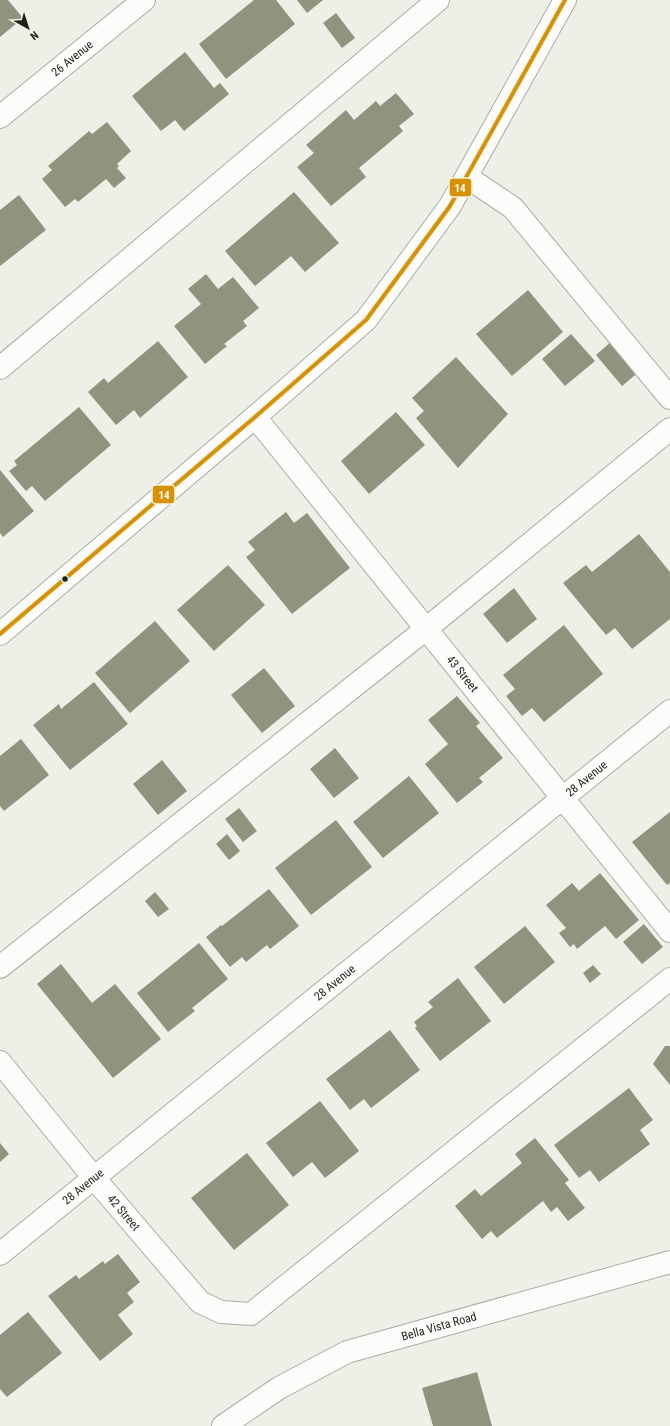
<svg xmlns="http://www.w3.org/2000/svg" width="670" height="1426" font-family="'Roboto Condensed',sans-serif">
  <rect width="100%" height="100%" fill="#eef0e7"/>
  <g fill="#90947e">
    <polygon points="0,0 8,0 23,18 0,37"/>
    <polygon points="254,0 276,0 295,24 226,79 199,44"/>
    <polygon points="297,0 323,0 307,13"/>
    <polygon points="336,13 355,38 342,48 323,23"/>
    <polygon points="185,52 214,88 220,83 229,94 184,131 175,120 161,131 132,96"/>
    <polygon points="396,93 414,114 399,126 403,131 359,168 366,177 331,206 297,167 314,153 306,145 346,110 354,120 376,101 380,106"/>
    <polygon points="107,122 131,151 117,164 119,166 117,168 126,178 114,188 106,179 78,202 75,199 65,207 42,179 52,170 48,166 89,131 92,134"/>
    <polygon points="294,192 339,243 305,272 291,256 255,286 225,251"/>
    <polygon points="19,195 46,230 0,266 0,210"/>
    <polygon points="206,274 218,289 233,277 259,308 243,321 247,326 224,344 227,346 205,364 174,326 201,304 188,289"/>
    <polygon points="528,290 563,332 512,376 476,334"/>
    <polygon points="571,334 595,361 565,386 542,359"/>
    <polygon points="613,340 640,371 622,386 596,355"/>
    <polygon points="158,341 188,377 140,418 134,410 116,425 88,392 104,378 108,383"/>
    <polygon points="456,357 508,414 458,468 416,418 424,411 412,398"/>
    <polygon points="79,407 111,445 45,501 32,486 26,491 9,471 17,465 14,461"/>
    <polygon points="396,412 425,445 369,494 341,461"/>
    <polygon points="0,470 34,511 3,537 0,533"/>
    <polygon points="286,512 294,523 307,513 350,568 292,614 246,557 255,550 248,542"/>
    <polygon points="639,534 670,572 670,619 632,649 615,628 606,635 563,583 586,565 592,572"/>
    <polygon points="228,565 265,605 214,651 177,610"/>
    <polygon points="514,588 537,619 507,643 483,614"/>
    <polygon points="155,621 190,661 130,713 95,673"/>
    <polygon points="564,625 603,674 544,722 532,708 522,716 506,696 515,689 503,675"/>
    <polygon points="264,668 295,706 262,733 231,695"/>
    <polygon points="94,682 128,724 70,770 33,725 59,704 61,709"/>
    <polygon points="457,696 480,723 476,726 503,758 479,778 483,782 457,803 425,764 448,744 428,720"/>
    <polygon points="21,739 49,775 4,811 0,806 0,756"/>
    <polygon points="335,748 359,778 334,798 310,769"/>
    <polygon points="162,760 187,791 158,815 133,784"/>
    <polygon points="409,776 439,813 383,858 353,822"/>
    <polygon points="239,808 257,831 243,842 225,819"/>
    <polygon points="670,812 670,883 667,885 632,842"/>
    <polygon points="336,820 372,867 311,915 275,868"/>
    <polygon points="227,834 240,851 229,860 216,844"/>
    <polygon points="600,873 639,920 616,939 605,926 577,949 574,944 570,947 559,933 566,928 546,905 572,883 579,891"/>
    <polygon points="269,889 299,926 270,949 267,945 246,962 242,957 230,967 206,937 221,925 222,926"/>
    <polygon points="155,892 169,909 158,917 145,901"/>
    <polygon points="644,924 663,947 642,964 623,942"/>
    <polygon points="525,926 555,962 504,1004 474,967"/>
    <polygon points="199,943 228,979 192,1008 195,1011 168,1032 137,993"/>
    <polygon points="61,964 92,1003 115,984 161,1039 113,1078 37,984"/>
    <polygon points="593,965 601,974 590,983 583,973"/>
    <polygon points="458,978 491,1021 440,1061 415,1028 417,1026 414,1022 433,1007 428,1002"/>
    <polygon points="390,1030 420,1070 371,1108 364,1099 350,1110 326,1079"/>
    <polygon points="665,1046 670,1046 670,1085 653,1064"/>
    <polygon points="629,1088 653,1120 640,1130 650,1144 599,1182 590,1170 579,1178 554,1145"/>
    <polygon points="320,1101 359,1151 325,1178 312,1162 293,1177 266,1143"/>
    <polygon points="535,1138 569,1180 565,1183 585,1208 568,1221 557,1207 551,1212 543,1201 497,1238 491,1231 482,1239 455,1206 475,1189 481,1196 522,1163 515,1154"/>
    <polygon points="0,1143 9,1154 0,1162"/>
    <polygon points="247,1153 289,1205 234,1250 191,1198"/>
    <polygon points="118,1254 140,1282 127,1293 134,1302 118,1315 133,1334 100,1361 48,1296 76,1275 79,1279 103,1261 105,1264"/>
    <polygon points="28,1312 62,1353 7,1397 0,1389 0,1335"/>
    <polygon points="477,1372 492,1426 433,1426 422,1388"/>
  </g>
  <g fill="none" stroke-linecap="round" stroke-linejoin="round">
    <g stroke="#aaaca5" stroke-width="24">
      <g id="minor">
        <path id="s1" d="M 0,117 L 144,0"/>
        <polyline points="467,177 513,208 670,398"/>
        <polyline points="0,368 438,0"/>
        <path id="s2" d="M 255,417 L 670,931"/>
        <polyline points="0,634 255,417 366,320 450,206 565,0"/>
        <polyline points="0,967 426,629 670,429"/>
        <path id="s3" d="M 0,1062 L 94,1178 L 200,1302 L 221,1312 L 251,1314 L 670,979"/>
        <path id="s4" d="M 0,1254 L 670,711"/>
        <path id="s5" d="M 223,1426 L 279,1388 L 347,1352 L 670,1262"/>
      </g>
    </g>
    <use href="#minor" stroke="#fcfdfb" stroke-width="22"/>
    <g stroke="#eff4e3" stroke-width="7">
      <polyline id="bus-1" points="0,634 255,417 366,320 450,206 565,0"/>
    </g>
    <use href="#bus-1" stroke="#d69204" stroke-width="4"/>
  </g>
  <circle fill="#1e201a" stroke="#eff4e3" stroke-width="1.5" cx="65" cy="579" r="3.5"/>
  <g text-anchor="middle" stroke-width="4" stroke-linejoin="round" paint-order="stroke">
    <g font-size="12" fill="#1e201a" stroke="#eff4e3">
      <text dy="4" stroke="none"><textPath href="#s1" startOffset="93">26 Avenue</textPath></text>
      <text dy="4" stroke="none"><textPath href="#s2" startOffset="330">43 Street</textPath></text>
      <text dy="4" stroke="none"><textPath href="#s4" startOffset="755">28 Avenue</textPath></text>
      <text dy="4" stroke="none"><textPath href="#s4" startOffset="431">28 Avenue</textPath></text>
      <text dy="4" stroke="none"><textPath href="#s4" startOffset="107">28 Avenue</textPath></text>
      <text dy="4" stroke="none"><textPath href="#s3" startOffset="195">42 Street</textPath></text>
      <text dy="4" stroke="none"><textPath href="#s5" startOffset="240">Bella Vista Road</textPath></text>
    </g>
  </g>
  <g stroke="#eff4e3" stroke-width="1.5">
    <rect x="449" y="178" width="23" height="19" rx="4" fill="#d69204"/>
    <rect x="152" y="485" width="23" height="19" rx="4" fill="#d69204"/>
  </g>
  <g font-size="11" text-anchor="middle" font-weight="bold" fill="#fff">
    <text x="460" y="192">14</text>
    <text x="164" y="499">14</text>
  </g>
  <g transform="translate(28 28) rotate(141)" stroke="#eff4e3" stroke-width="3" paint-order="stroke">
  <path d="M0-3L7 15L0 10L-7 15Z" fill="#1e201a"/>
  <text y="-6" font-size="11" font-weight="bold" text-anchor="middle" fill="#1e201a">N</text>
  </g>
</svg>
